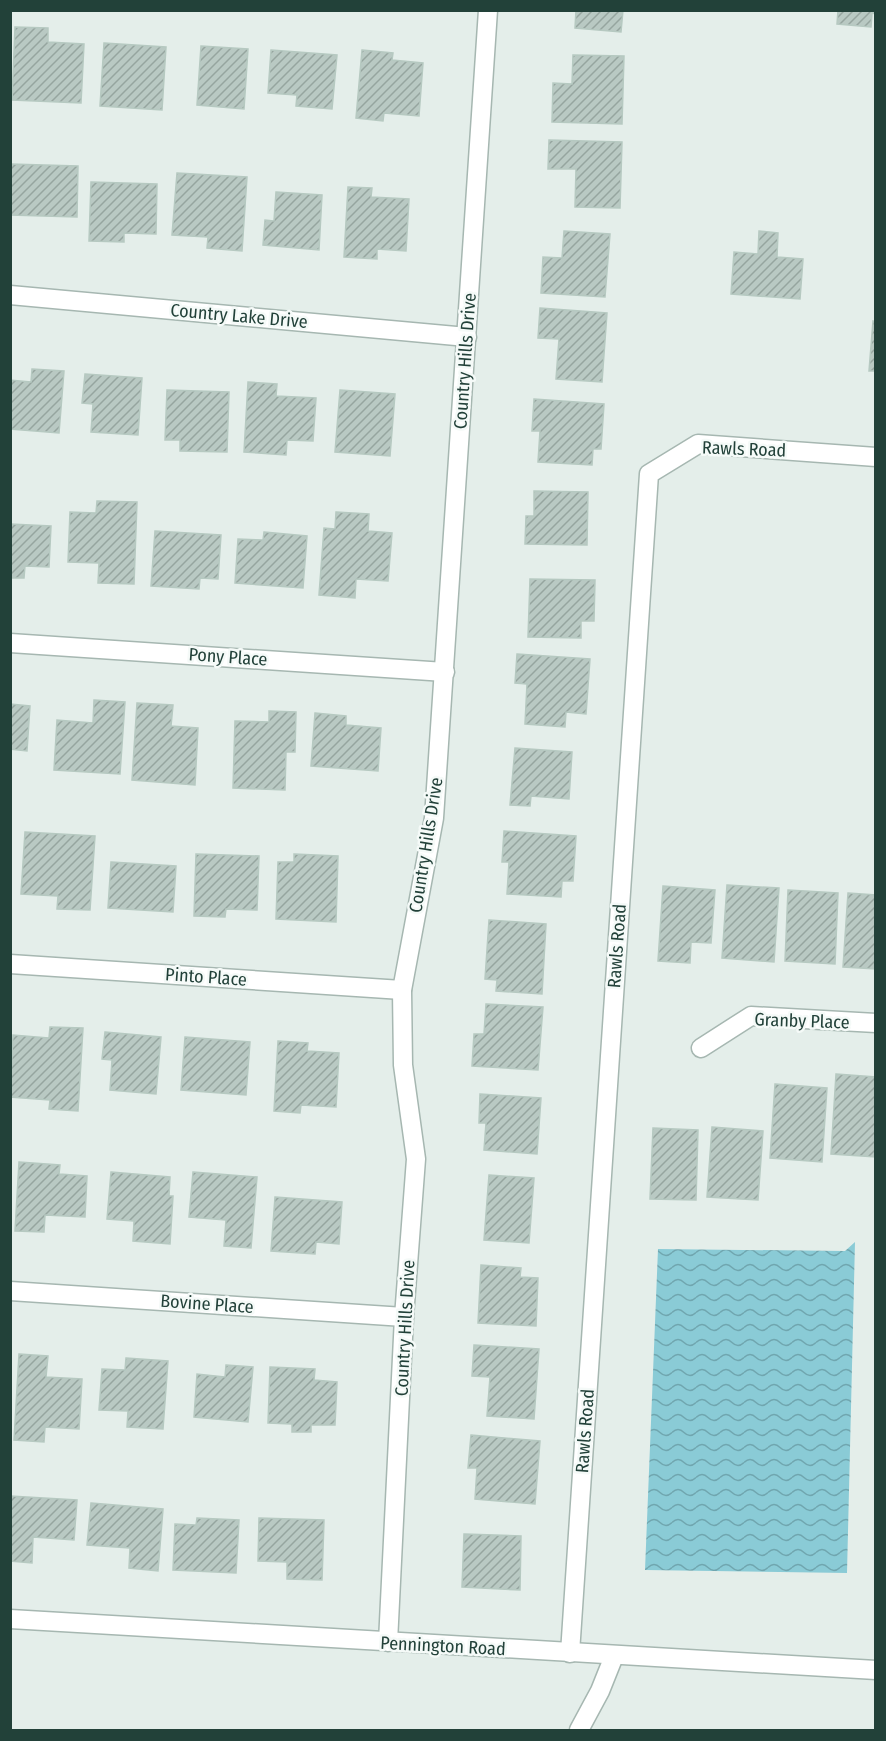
<svg xmlns="http://www.w3.org/2000/svg" width="886" height="1741" font-family="'Fira Sans Condensed',sans-serif">
  <defs>
    <pattern id="water-waves" width="16" height="10" patternUnits="userSpaceOnUse" patternTransform="scale(1.5)"><rect width="16" height="10" fill="#8acbd6"/><path d="M0 5q4-4 8 0t8 0" fill="none" stroke="#70a6af"/></pattern>
    <pattern id="building-hatch" width="6" height="6" patternUnits="userSpaceOnUse" patternTransform="scale(1.5)"><rect width="6" height="6" fill="#b9c9c3"/><path d="M-1 1l2-2M0 6l6-6M5 7l2-2" fill="none" stroke="#96a59f"/></pattern>
  </defs>
  <rect width="100%" height="100%" fill="#e4eeea"/>
  <polygon fill="url(#water-waves)" points="855,1242 847,1573 645,1570 658,1249 845,1251"/>
  <g fill="url(#building-hatch)" stroke="#b6c9c1" stroke-width="1.5">
    <polygon points="576,10 623,10 621,32 575,28"/>
    <polygon points="838,10 876,10 876,14 872,13 871,27 837,24"/>
    <polygon points="15,27 48,28 48,42 84,44 81,103 12,100"/>
    <polygon points="104,43 166,47 162,110 100,106"/>
    <polygon points="201,46 248,49 244,109 197,105"/>
    <polygon points="271,50 337,55 332,109 296,106 297,95 268,93"/>
    <polygon points="362,50 393,53 392,60 423,63 419,116 384,113 383,121 356,118"/>
    <polygon points="573,55 624,56 622,124 552,122 553,83 572,84"/>
    <polygon points="549,140 622,142 620,208 575,207 576,169 548,169"/>
    <polygon points="10,164 78,166 77,217 10,215"/>
    <polygon points="177,173 247,177 242,251 207,248 208,237 172,235"/>
    <polygon points="91,182 157,184 156,234 124,233 124,242 89,241"/>
    <polygon points="348,187 372,188 371,197 409,199 406,251 377,249 377,259 344,257"/>
    <polygon points="276,192 322,195 319,250 263,245 265,220 274,221"/>
    <polygon points="564,231 610,234 605,297 541,293 543,257 562,258"/>
    <polygon points="759,231 778,233 777,257 803,259 800,299 731,294 734,252 758,254"/>
    <polygon points="540,308 607,313 602,382 556,379 559,339 538,338"/>
    <polygon points="873,321 876,322 876,371 869,371"/>
    <polygon points="32,369 64,371 59,433 10,429 10,380 31,382"/>
    <polygon points="85,374 142,378 138,435 91,432 93,404 82,403"/>
    <polygon points="248,382 277,384 276,396 316,398 313,441 287,440 286,455 244,452"/>
    <polygon points="167,390 229,392 227,452 180,451 180,440 165,440"/>
    <polygon points="340,390 395,394 390,456 335,452"/>
    <polygon points="534,399 604,404 601,449 593,449 592,465 538,462 540,431 532,431"/>
    <polygon points="534,491 588,492 587,545 525,544 526,516 534,516"/>
    <polygon points="97,501 137,502 134,584 98,583 99,563 68,562 70,512 96,513"/>
    <polygon points="336,512 369,514 368,531 392,533 388,581 356,579 355,598 319,595 324,528 335,529"/>
    <polygon points="10,524 51,526 49,567 25,566 24,578 10,578"/>
    <polygon points="155,531 221,535 218,579 200,578 199,589 151,586"/>
    <polygon points="264,532 307,536 303,588 235,583 238,539 263,540"/>
    <polygon points="530,579 595,580 594,621 581,621 581,638 528,637"/>
    <polygon points="517,654 590,659 586,714 566,712 565,727 525,724 527,684 515,683"/>
    <polygon points="94,700 125,702 120,774 54,770 57,720 93,723"/>
    <polygon points="137,703 173,705 171,726 198,728 195,785 132,780"/>
    <polygon points="10,704 30,706 27,751 10,749"/>
    <polygon points="269,711 296,712 295,752 286,752 285,790 233,788 235,721 269,722"/>
    <polygon points="315,713 346,716 346,725 381,728 378,771 311,766"/>
    <polygon points="515,748 572,752 569,799 531,796 530,806 510,805"/>
    <polygon points="504,831 576,836 573,881 562,881 561,897 507,894 509,862 502,862"/>
    <polygon points="25,832 95,836 90,910 57,909 58,896 21,894"/>
    <polygon points="196,854 259,856 257,910 226,909 225,917 194,916"/>
    <polygon points="294,854 338,856 336,922 276,919 278,862 294,862"/>
    <polygon points="111,862 176,866 173,912 108,908"/>
    <polygon points="727,885 779,888 774,962 722,958"/>
    <polygon points="663,886 715,890 711,943 691,942 690,963 658,961"/>
    <polygon points="788,890 838,893 835,964 785,961"/>
    <polygon points="848,893 876,895 876,969 843,967"/>
    <polygon points="489,920 546,924 542,994 496,991 497,980 485,979"/>
    <polygon points="486,1004 543,1007 538,1070 472,1066 474,1034 484,1034"/>
    <polygon points="50,1027 83,1028 78,1111 49,1109 50,1100 10,1097 13,1035 49,1038"/>
    <polygon points="105,1032 161,1037 156,1094 110,1090 112,1060 102,1059"/>
    <polygon points="185,1037 250,1042 246,1095 181,1090"/>
    <polygon points="278,1041 308,1043 307,1051 339,1053 336,1107 301,1105 300,1113 274,1111"/>
    <polygon points="836,1074 876,1077 876,1157 831,1154"/>
    <polygon points="775,1084 827,1088 822,1162 770,1158"/>
    <polygon points="480,1094 541,1098 537,1154 484,1150 486,1123 479,1123"/>
    <polygon points="712,1127 763,1131 758,1200 707,1197"/>
    <polygon points="653,1128 698,1130 696,1200 650,1199"/>
    <polygon points="19,1162 60,1165 59,1174 87,1176 85,1217 45,1215 44,1232 15,1231"/>
    <polygon points="111,1172 170,1177 169,1196 173,1196 170,1244 133,1241 134,1221 107,1219"/>
    <polygon points="193,1172 257,1177 251,1248 224,1246 226,1220 189,1217"/>
    <polygon points="489,1175 534,1178 529,1243 484,1240"/>
    <polygon points="275,1197 342,1202 339,1244 316,1242 315,1254 271,1251"/>
    <polygon points="481,1265 521,1268 520,1277 538,1278 536,1326 478,1323"/>
    <polygon points="474,1345 539,1349 534,1419 487,1416 490,1377 472,1376"/>
    <polygon points="19,1354 48,1356 46,1377 82,1379 79,1429 45,1427 44,1442 14,1440"/>
    <polygon points="126,1358 168,1361 163,1429 127,1427 128,1411 99,1410 102,1369 125,1370"/>
    <polygon points="226,1365 253,1367 248,1422 194,1417 197,1374 225,1377"/>
    <polygon points="270,1367 315,1369 314,1380 337,1382 335,1425 311,1425 311,1432 292,1432 292,1424 268,1423"/>
    <polygon points="471,1435 540,1441 535,1504 475,1499 477,1468 468,1468"/>
    <polygon points="10,1496 77,1500 74,1540 33,1537 32,1563 10,1561"/>
    <polygon points="91,1503 163,1509 158,1571 129,1568 130,1548 87,1545"/>
    <polygon points="197,1518 239,1520 236,1573 173,1570 175,1524 196,1525"/>
    <polygon points="259,1518 324,1520 322,1580 287,1579 287,1562 258,1561"/>
    <polygon points="464,1534 521,1536 520,1590 462,1587"/>
  </g>
  <g fill="none" stroke-linecap="round" stroke-linejoin="round">
    <g stroke="#a6b7b1" stroke-width="21">
      <g id="minor">
        <polyline points="10,295 467,337"/>
        <polyline points="10,643 445,672"/>
        <polyline points="10,964 402,990"/>
        <polyline points="701,1048 751,1016 876,1023"/>
        <polyline points="10,1291 404,1317"/>
        <polyline points="10,1619 876,1670"/>
        <polyline points="388,1642 404,1317 416,1159 403,1065 402,990 434,818 488,10"/>
        <polyline points="570,1653 649,474 698,444 876,457"/>
        <polyline points="579,1730 600,1691 614,1656"/>
      </g>
    </g>
    <use href="#minor" stroke="#fff" stroke-width="18"/>
  </g>
  <g text-anchor="middle" stroke-width="5" stroke-linejoin="round" paint-order="stroke">
    <g font-size="18" fill="#224139" stroke="#f5faf8">
      <text transform="translate(239 316) rotate(5)" y="6">Country Lake Drive</text>
      <text transform="translate(465 361) rotate(-86)" y="6">Country Hills Drive</text>
      <text transform="translate(744 449) rotate(2)" y="6">Rawls Road</text>
      <text transform="translate(228 657) rotate(4)" y="6">Pony Place</text>
      <text transform="translate(426 845) rotate(-81)" y="6">Country Hills Drive</text>
      <text transform="translate(617 946) rotate(-86)" y="6">Rawls Road</text>
      <text transform="translate(206 977) rotate(4)" y="6">Pinto Place</text>
      <text transform="translate(802 1021) rotate(2)" y="6">Granby Place</text>
      <text transform="translate(207 1304) rotate(4)" y="6">Bovine Place</text>
      <text transform="translate(405 1328) rotate(-87)" y="6">Country Hills Drive</text>
      <text transform="translate(585 1431) rotate(-86)" y="6">Rawls Road</text>
      <text transform="translate(443 1646) rotate(3)" y="6">Pennington Road</text>
    </g>
  </g>
  <rect width="886" height="1741" fill="none" stroke="#224139" stroke-width="24"/>
</svg>
